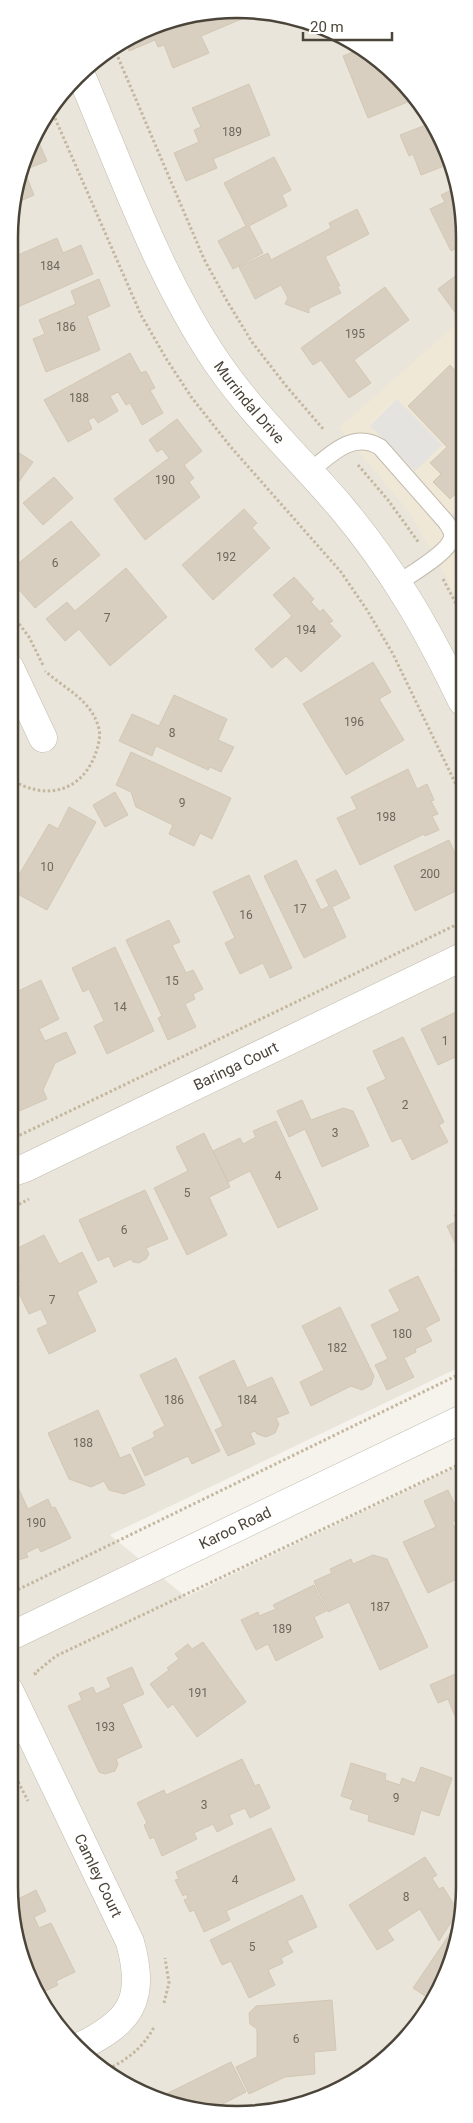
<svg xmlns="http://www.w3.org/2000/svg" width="473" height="2123" font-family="Roboto,sans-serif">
  <rect width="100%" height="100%" fill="#f6f3ec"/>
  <polygon fill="#eae5da" points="267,11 337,32 398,76 441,136 462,207 462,1366 110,1535 186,1597 462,1464 462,1917 434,2001 375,2067 309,2102 221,2114 136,2091 65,2037 26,1973 9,1887 11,206 39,122 98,56 178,16"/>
  <polygon fill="#efe8d6" points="455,325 462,335 462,610 443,571 409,512 339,428"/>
  <g fill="#e5e3e0">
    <polygon points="397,399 442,445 415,471 370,426"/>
    <polygon points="462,509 462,538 450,515"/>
  </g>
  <g fill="#d8cfc1" stroke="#d3c7b4">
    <polygon points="241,12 244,18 201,36 209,53 173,68 164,45 158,47 155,40 129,51 126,42 178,16"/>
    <polygon points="361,49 398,76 415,99 368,118 343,56"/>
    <polygon points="249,84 270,135 213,159 217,168 186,181 174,153 199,142 194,130 201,127 192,108"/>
    <polygon points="431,123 441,136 449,164 421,175 413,154 409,156 400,135"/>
    <polygon points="35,134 47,161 24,170 34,195 11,205"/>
    <polygon points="274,157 291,190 282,195 287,206 249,226 263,253 233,269 218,241 246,226 224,183"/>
    <polygon points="456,188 462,207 462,245 451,251 430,209 445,202 441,195"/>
    <polygon points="357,209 369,234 325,257 340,286 337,286 341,293 309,308 309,313 285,304 288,298 281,285 255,299 239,267 268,253 271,260 331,228 329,223"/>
    <polygon points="57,238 63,253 81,245 93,274 11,310 11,258"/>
    <polygon points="462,271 462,322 438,289"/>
    <polygon points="99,279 110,306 87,316 100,350 46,372 33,339 45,334 39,320 76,304 71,291"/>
    <polygon points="385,287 409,320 354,360 371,383 349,398 321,360 313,365 301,348"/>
    <polygon points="130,353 141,373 146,371 155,388 150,390 163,413 142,425 130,403 126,405 118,392 110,396 118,411 98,423 94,417 88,420 92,429 68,442 44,400"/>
    <polygon points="450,365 462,378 462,496 458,492 450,499 433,482 441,474 430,463 447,447 408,406"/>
    <polygon points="177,419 202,451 184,465 194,478 189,482 200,497 145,540 114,499 169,458 162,449 157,452 149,440"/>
    <polygon points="10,447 33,462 10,494"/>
    <polygon points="54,477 73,498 43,525 23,503"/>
    <polygon points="244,509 257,523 252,528 270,548 213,600 182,565"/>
    <polygon points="71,521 100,555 35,608 10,579 10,570"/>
    <polygon points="126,568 167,617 110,666 79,629 65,641 46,619 67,602 75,611"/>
    <polygon points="294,577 314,599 311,602 320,612 323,609 333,621 329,623 341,636 301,672 286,656 272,668 255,649 292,616 273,595"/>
    <polygon points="373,662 391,692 379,699 404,740 346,775 303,704"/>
    <polygon points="174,695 227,719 218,740 234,747 221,772 210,767 208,770 156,746 152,756 119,741 132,714 159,726"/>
    <polygon points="131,752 231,798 212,839 200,833 194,846 169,834 173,825 136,807 131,792 116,785"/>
    <polygon points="408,769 417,789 427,784 434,800 431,801 438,814 432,816 439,830 425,836 424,834 360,865 337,818 357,809 351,797"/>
    <polygon points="115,792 128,815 105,827 93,805"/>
    <polygon points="69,807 96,822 47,910 10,890 49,824 58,829"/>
    <polygon points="449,840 462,869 462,879 458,881 462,888 415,911 394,866"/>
    <polygon points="296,860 321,910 329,906 316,880 336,870 350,898 332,907 346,937 304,958 264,876"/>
    <polygon points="249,875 292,968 270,978 263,963 240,974 225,943 235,938 213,892"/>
    <polygon points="169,920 180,942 172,945 186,973 193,970 203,989 193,994 195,999 185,1004 196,1027 168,1040 158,1018 162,1016 126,940"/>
    <polygon points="115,947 154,1031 107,1054 94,1026 104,1021 89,989 83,992 72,968"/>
    <polygon points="41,980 59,1019 39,1029 45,1041 66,1032 76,1053 55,1063 43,1090 47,1099 19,1111 10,1091 10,995"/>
    <polygon points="462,1009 462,1054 438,1065 421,1029"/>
    <polygon points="403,1037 444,1122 439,1125 448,1142 412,1160 401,1138 392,1142 367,1088 386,1079 373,1051"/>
    <polygon points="302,1100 311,1120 343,1108 353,1111 369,1146 322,1167 305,1129 289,1137 277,1111"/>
    <polygon points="276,1121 318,1209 278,1228 250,1171 228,1182 213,1151 240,1138 243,1144 256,1137 253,1131"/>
    <polygon points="204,1133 230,1187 209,1197 227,1235 187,1255 154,1188 188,1171 176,1147"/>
    <polygon points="145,1190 168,1239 146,1248 149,1254 146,1259 139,1263 133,1262 131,1259 114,1267 109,1256 98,1261 79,1220"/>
    <polygon points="462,1211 462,1258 447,1226 457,1221 454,1215"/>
    <polygon points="44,1235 59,1264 82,1252 97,1282 77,1292 96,1331 49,1354 37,1329 48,1324 41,1309 29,1314 16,1287 21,1285 13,1269 19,1265 12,1251"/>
    <polygon points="462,1264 462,1281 458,1279 455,1271 457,1266"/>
    <polygon points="418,1276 440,1320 425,1328 432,1341 415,1349 416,1352 404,1358 414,1377 387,1390 375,1365 388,1359 371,1325 400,1311 389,1290"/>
    <polygon points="340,1307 374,1376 371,1385 362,1390 351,1386 311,1406 300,1382 324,1370 302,1326"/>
    <polygon points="176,1358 220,1451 192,1464 188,1456 145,1476 132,1448 155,1437 153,1432 165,1426 140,1375"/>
    <polygon points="234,1360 247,1388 272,1377 289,1413 276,1418 279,1424 275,1433 266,1437 257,1434 255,1431 250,1433 255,1444 228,1456 215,1430 223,1426 199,1377"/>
    <polygon points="98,1410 120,1458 130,1454 145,1485 124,1494 109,1490 104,1481 91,1487 69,1479 48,1433"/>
    <polygon points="15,1481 28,1509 48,1499 52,1508 55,1507 71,1538 41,1552 38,1547 26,1553 28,1557 9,1563 9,1484"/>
    <polygon points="448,1490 461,1517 452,1522 462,1544 462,1566 457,1568 461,1577 428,1593 403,1542 436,1527 424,1501"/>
    <polygon points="373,1555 387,1559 428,1647 380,1670 349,1602 328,1612 314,1581 332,1573 330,1569 351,1559 353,1564"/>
    <polygon points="314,1585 326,1611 314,1617 323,1637 276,1661 268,1644 256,1650 241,1620 258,1612 259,1616 276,1609 273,1605"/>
    <polygon points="203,1642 246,1702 197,1737 173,1704 168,1708 150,1684 169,1670 167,1668 179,1659 175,1654 188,1644 192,1649"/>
    <polygon points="132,1667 144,1694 122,1704 142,1747 116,1759 118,1764 115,1771 105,1774 99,1772 68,1706 82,1700 79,1693 93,1687 96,1694 111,1687 107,1678"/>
    <polygon points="462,1671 462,1733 448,1699 438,1703 430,1685"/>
    <polygon points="242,1759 255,1786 259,1784 270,1808 250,1818 245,1808 229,1815 233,1824 217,1832 213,1824 194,1833 197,1839 162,1856 154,1837 150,1839 144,1825 147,1823 137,1803 164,1790 166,1795"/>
    <polygon points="351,1763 386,1774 385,1780 400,1785 402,1778 415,1783 421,1767 452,1778 439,1816 421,1810 414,1835 368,1821 369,1815 350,1809 353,1800 341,1796"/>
    <polygon points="9,1815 16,1829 9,1833"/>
    <polygon points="271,1828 295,1880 226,1911 230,1920 204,1932 194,1910 190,1912 184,1900 188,1898 186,1894 183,1896 175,1880 179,1879 176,1872"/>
    <polygon points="425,1857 437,1875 432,1878 439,1889 443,1887 458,1911 439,1941 420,1909 387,1930 394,1940 377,1950 349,1905"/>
    <polygon points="36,1890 46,1911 34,1917 39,1928 51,1923 75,1972 56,1981 58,1985 43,1992 46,1998 42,2000 26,1973 12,1902"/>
    <polygon points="302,1895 317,1927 287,1941 293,1952 281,1958 283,1963 268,1970 275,1985 249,1998 231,1961 222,1965 210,1940"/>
    <polygon points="462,1916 434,2001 433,2001 413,1988"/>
    <polygon points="332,2000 336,2050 314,2052 315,2074 285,2077 249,2094 236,2067 257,2057 257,2029 250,2024 249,2013 256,2006"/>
    <polygon points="231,2062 246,2092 215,2108 218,2113 160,2097"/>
    <polygon points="144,2085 148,2094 134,2090"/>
  </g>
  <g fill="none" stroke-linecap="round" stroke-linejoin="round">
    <g stroke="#c2bbae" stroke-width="18">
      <path id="lane" d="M 309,472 C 329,456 352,430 380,447 L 446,522 C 449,527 453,531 452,537 C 450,552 411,574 398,583"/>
    </g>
    <g stroke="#c2bbae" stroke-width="29">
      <g id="street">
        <path id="s1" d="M 81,75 C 122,171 159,278 218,364 C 254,416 300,459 341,507 C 393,569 427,628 462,701"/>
        <polyline points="10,668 43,738"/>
        <path id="s2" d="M 10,1173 L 25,1168 L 462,957"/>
        <path id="s3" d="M 9,1637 L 462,1419"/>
        <path id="s4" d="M 9,1690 L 130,1942 C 146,2000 131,2022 79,2047"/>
      </g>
    </g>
    <g stroke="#c4b79f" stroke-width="3" stroke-dasharray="2.5 2.5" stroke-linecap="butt">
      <polyline points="114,48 204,259 227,301 252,342 287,387 324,430"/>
      <polyline points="51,109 141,315 167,360 192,398 230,446 341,572 367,610 393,654 462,797"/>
      <polyline points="358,465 388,500 419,543"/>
      <polyline points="443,579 462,615"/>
      <polyline points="10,612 29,637 43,665"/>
      <path d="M 10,779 C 43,800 80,794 95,755 C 98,747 101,737 99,729 C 92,700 65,689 45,671"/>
      <polyline points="10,1138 16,1137 462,922"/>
      <polyline points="10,1209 29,1199"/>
      <polyline points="9,1594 462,1373"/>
      <polyline points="36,1675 35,1673 56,1656 462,1463"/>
      <polyline points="9,1764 28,1801"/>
      <polyline points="164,2003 169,1983 165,1958"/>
      <path d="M 108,2069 C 128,2059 143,2048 154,2027"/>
    </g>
    <use href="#lane" stroke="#fff" stroke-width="16"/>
    <use href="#street" stroke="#fff" stroke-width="28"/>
  </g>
  <g text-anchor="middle" stroke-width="5" stroke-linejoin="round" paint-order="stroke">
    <g font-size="12" fill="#6e675b">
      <text x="232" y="136">189</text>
      <text x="50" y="270">184</text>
      <text x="66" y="331">186</text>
      <text x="355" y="338">195</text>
      <text x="79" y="402">188</text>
      <text x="165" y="484">190</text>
      <text x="226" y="561">192</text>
      <text x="55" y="567">6</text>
      <text x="107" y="622">7</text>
      <text x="306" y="634">194</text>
      <text x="354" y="726">196</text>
      <text x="172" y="737">8</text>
      <text x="182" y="807">9</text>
      <text x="386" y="821">198</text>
      <text x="47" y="871">10</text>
      <text x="430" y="878">200</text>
      <text x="300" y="913">17</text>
      <text x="246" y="919">16</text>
      <text x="172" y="985">15</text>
      <text x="120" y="1011">14</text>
      <text x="445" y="1045">1</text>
      <text x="405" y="1109">2</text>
      <text x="335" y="1137">3</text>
      <text x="278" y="1180">4</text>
      <text x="187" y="1197">5</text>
      <text x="124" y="1234">6</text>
      <text x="52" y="1304">7</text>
      <text x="402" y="1338">180</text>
      <text x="337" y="1352">182</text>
      <text x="174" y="1404">186</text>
      <text x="247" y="1404">184</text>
      <text x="83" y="1447">188</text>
      <text x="36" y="1527">190</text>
      <text x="380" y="1611">187</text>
      <text x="282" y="1633">189</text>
      <text x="198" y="1697">191</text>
      <text x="105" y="1731">193</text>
      <text x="396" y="1802">9</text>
      <text x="204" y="1809">3</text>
      <text x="235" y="1884">4</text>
      <text x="406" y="1901">8</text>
      <text x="252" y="1951">5</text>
      <text x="296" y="2043">6</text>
    </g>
    <g font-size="15" fill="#4b4439" stroke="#fff">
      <text dy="5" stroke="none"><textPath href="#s1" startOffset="370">Murrindal Drive</textPath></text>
      <text dy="5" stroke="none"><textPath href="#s2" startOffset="250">Baringa Court</textPath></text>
      <text dy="5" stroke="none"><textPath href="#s3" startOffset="251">Karoo Road</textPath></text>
      <text dy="5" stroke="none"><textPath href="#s4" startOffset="206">Camley Court</textPath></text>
    </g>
  </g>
  <path d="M0 0H473V2123H0ZM237 18H237A219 219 0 0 1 456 237V1887A219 219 0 0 1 237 2106H237A219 219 0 0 1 18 1887V237A219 219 0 0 1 237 18Z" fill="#fff" fill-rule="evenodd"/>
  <path fill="none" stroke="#4b4439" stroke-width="2.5" d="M237 18H237A219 219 0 0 1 456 237V1887A219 219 0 0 1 237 2106H237A219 219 0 0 1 18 1887V237A219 219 0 0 1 237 18Z"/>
  <path d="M303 32v8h89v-8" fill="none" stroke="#4b4439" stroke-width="2.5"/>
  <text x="310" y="32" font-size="15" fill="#4b4439" stroke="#ffffff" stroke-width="4" paint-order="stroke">20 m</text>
</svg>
